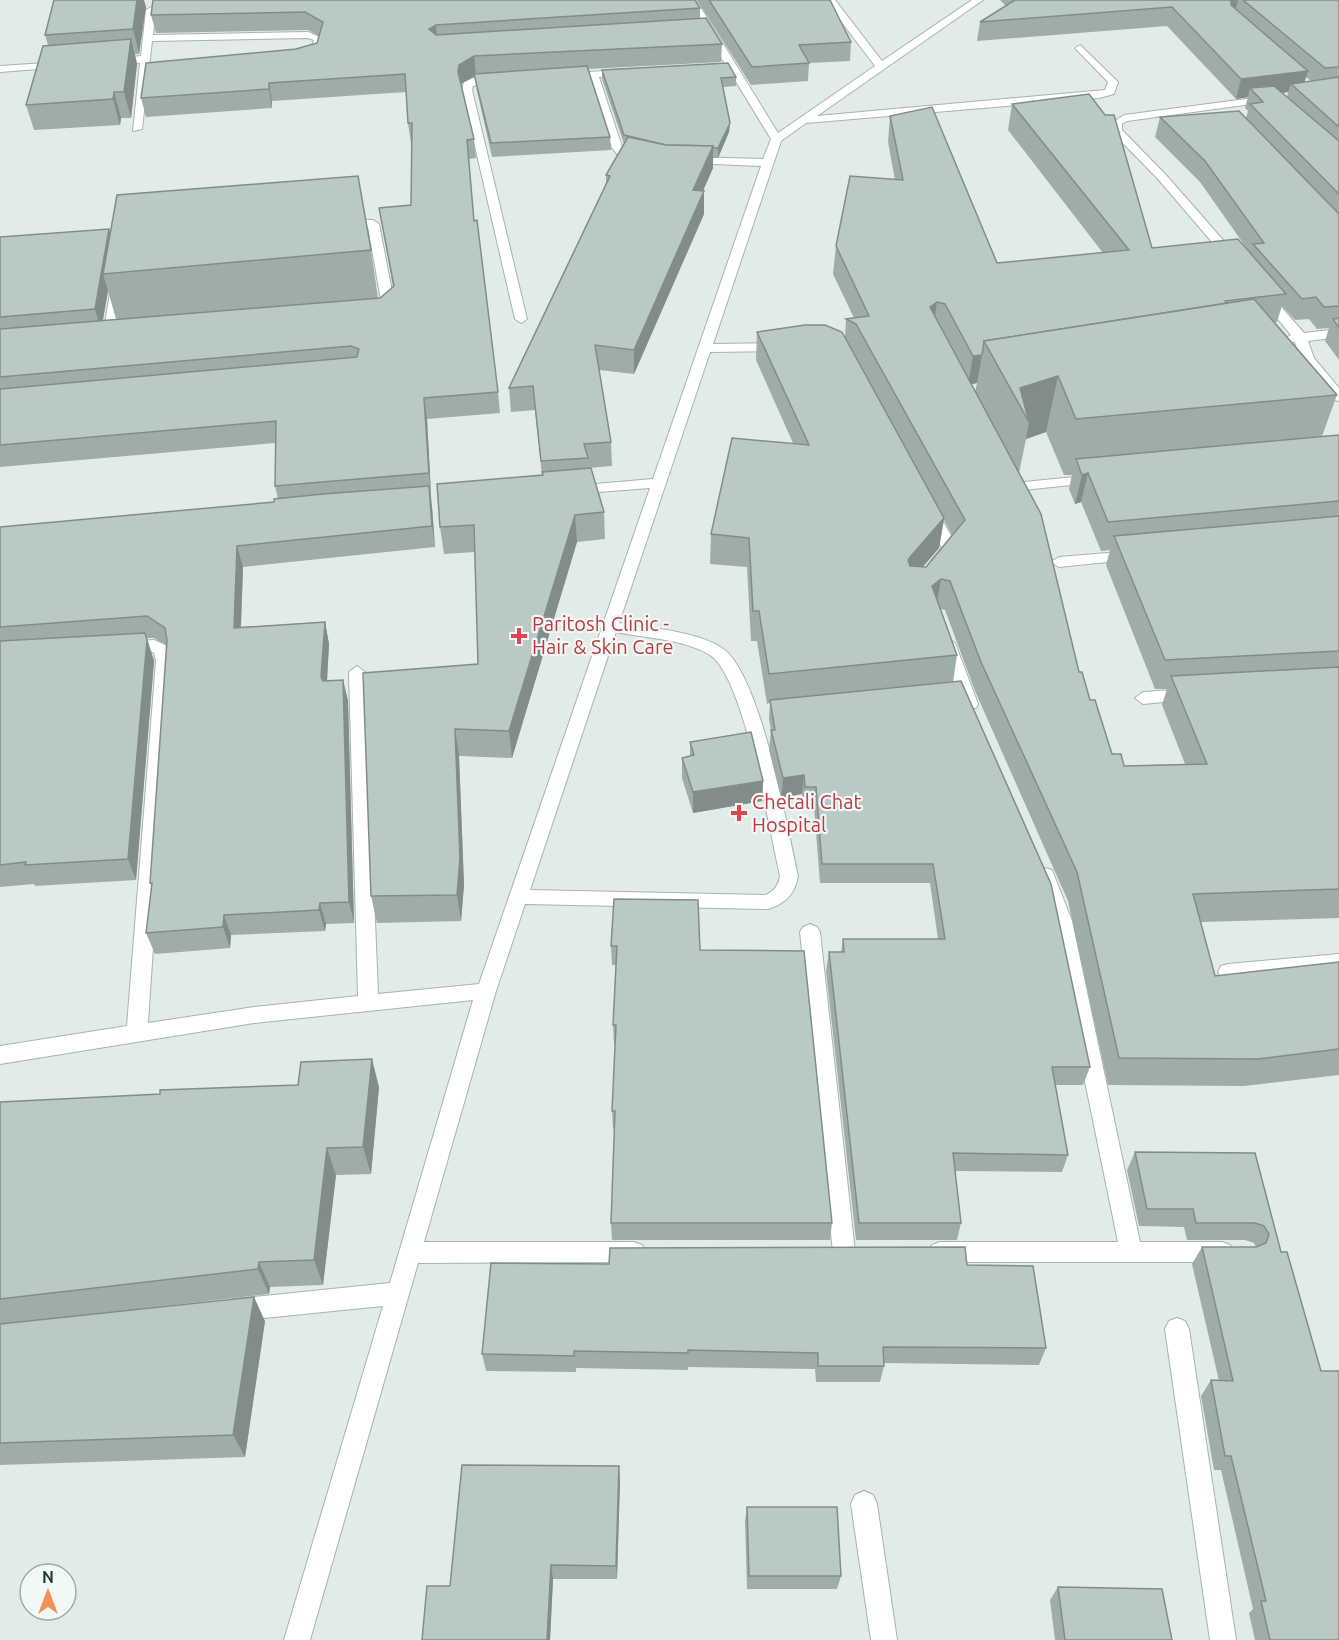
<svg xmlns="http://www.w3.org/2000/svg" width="1339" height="1640" font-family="Ubuntu,sans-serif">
  <rect width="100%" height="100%" fill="#e1ece8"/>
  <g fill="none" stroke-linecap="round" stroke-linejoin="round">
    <g stroke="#a4b4b0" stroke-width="2">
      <g id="minor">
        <path d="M 686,0 L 696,0 L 778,133 L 875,66 L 825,0 L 835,0 L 882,61 L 972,0 L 983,0 L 817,116 L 1105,90 L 1108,82 L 1075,48 L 1080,45 L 1118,82 L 1114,94 L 1099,98 L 806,123 L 781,141 L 713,344 L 781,343 L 788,347 L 781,351 L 710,352 L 619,623 C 649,628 697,631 722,648 C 761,674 787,828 798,876 C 795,894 785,904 768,909 L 525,904 L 496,991 L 424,1242 L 634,1242 L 642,1245 L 645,1252 L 642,1259 L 634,1262 L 418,1263 L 310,1640 L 284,1640 L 383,1306 L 234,1321 L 226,1318 L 222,1310 L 226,1302 L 234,1299 L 390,1283 L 473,1000 L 254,1023 L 0,1064 L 0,1046 L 127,1026 L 156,661 L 154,653 L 151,651 L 118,651 L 116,647 L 118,643 L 124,642 L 154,640 L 168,646 L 172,661 L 148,1023 L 254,1007 L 358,996 L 349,672 L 357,666 L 365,672 L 378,994 L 479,984 L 650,488 L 572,494 L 565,490 L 572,486 L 653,479 L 761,166 L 690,163 L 684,160 L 690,157 L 763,159 L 771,139 ZM 616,632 C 645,638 684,639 710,655 C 744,677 770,833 780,876 C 778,886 775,890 766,895 L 530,890 Z"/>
        <polygon points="151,7 156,10 153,35 308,32 324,39 322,54 315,61 307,61 314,40 307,38 152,41 142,129 133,131 140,63 112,65 107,62 112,59 141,56 146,10"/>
        <polygon points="61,62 65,63 65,67 0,72 0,66"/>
        <polygon points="626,70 630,71 630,75 599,77 622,147 626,150 645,155 647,157 641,160 618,155 612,148 589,78 567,79 562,76 567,73"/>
        <polygon points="497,76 502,79 501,81 473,86 472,90 527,319 521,323 515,319 462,90 464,82 476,77"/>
        <polygon points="1269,96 1273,97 1273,101 1127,121 1122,124 1122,130 1166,175 1237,256 1237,262 1229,262 1158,179 1113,133 1112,123 1124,115"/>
        <polygon points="373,220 379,224 395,307 382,316 376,312 382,306 368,227 342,227 336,223 342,219"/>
        <polygon points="117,283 123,287 115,335 109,339 103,335 111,287"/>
        <polygon points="1265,292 1269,293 1304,333 1339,329 1339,337 1308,341 1314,358 1339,388 1339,401 1334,400 1301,359 1295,342 1285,342 1284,339 1291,335 1259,296"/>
        <polygon points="1095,475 1102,479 1100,482 1013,491 1006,487 1013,483"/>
        <polygon points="930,507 937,511 958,548 944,564 939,566 931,561 942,548 923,511"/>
        <polygon points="1132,551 1137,553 1140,556 1137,559 1059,567 1051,562 1059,557"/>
        <polygon points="947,638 955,643 978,704 976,708 964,708 962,704 939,643"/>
        <polygon points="1189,689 1195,691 1197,695 1195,699 1143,704 1135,698 1143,692"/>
        <polygon points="1045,868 1052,870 1054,875 1072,921 1140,1242 1222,1242 1230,1245 1233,1252 1230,1259 1222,1262 940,1262 932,1259 929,1252 932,1245 940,1242 1118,1242 1052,921 1036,875 1038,870"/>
        <polygon points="810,924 817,927 820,932 855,1252 852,1259 844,1262 836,1259 833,1252 800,932 803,927"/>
        <polygon points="1339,954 1339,970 1228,980 1221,978 1218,972 1221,966 1228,964"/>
        <polygon points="1177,1318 1185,1321 1189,1329 1236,1640 1210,1640 1165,1329 1169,1321"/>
        <polygon points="864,1491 873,1495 877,1504 897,1640 871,1640 851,1504 855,1495"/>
      </g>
    </g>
    <use href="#minor" fill="#fff" fill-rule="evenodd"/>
  </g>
  <g fill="#9fada9" fill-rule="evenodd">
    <path d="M 153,0 L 700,8 L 700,19 L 722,44 L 721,62 L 588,69 L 610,137 L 611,150 L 492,157 L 476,87 L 475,76 L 461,84 L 474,139 L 476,158 L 469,159 L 474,221 L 498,392 L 500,413 L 427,419 L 431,494 L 435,547 L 243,567 L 241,627 L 325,622 L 329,644 L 327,681 L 343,680 L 348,701 L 354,923 L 326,924 L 325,931 L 231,935 L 230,948 L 155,954 L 146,933 L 152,888 L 150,883 L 167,646 L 154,638 L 147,638 L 154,661 L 136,880 L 35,886 L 34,884 L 0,887 L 0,527 L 274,502 L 278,499 L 275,486 L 275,443 L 0,467 L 0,237 L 110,232 L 371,250 L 378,298 L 380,298 L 393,287 L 379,208 L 411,205 L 412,142 L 411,143 L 408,123 L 406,92 L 272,101 L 272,108 L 146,117 L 141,98 L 317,43 L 319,36 L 308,30 L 156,33 L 151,15 ZM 108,291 L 116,319 L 103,321 L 107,296 Z"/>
    <polygon points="697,0 830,0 851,42 850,61 809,63 808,81 751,85"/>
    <path d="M 1000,0 L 1339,0 L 1339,360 L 1325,341 L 1329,328 L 1317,329 L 1309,319 L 1295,320 L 1282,306 L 1277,322 L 1274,323 L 1337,395 L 1322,436 L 1339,435 L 1339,918 L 1201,922 L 1215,976 L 1339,962 L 1339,1075 L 1244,1086 L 1108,1085 L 1068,901 L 975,691 L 945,610 L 940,609 L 957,655 L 953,682 L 1090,1067 L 1083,1085 L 1055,1085 L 1068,1155 L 1062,1172 L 955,1171 L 961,1223 L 957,1240 L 856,1240 L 826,971 L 829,952 L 841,952 L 843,939 L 938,939 L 930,883 L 820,883 L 814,807 L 803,807 L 802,794 L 781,798 L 769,750 L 771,730 L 769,719 L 770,703 L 767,704 L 757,641 L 751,641 L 747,567 L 710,564 L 711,534 L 793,443 L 756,360 L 757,332 L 845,337 L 846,319 L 854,318 L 833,274 L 836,246 L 895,180 L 888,142 L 890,116 L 997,263 L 1103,253 L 1008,130 L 1012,104 L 1152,248 L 1250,253 L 1200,182 L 1155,137 L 1160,117 L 1246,118 L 1248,111 L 1245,108 L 1248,97 L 1236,99 L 1167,26 L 977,41 L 980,22 L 1006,6 ZM 1306,77 L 1311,81 L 1304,82 ZM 1288,92 L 1287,97 L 1282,93 ZM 977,383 L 975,392 L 971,384 ZM 1046,432 L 1064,475 L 1072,475 L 1069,489 L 1075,504 L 1081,502 L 1101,551 L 1110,550 L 1106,565 L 1155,689 L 1167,689 L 1162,705 L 1185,764 L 1124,766 L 1112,754 L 1079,672 L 1019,473 L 1026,439 ZM 944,520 L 952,535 L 926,567 L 923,567 L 939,548 Z"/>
    <polygon points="146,7 139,54 135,54 137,64 131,118 121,118 120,125 34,130 26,105 48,45 45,35"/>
    <polygon points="602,70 736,77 736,86 723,87 730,123 729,132 718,158 713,158 713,168 703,191 704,214 634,374 599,370 611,442 612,466 588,468 604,512 605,539 577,542 512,758 459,756 464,885 461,921 377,923 371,896 478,664 475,552 444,554 440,527 542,475 535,410 511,412 509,388 606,184 606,175 624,144 602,79"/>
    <polygon points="690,742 763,781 762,801 693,813 682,778 682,758 690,756"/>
    <polygon points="611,946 700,950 832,1223 830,1240 612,1240 611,1223 615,1129 613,1129 612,1111 615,1044 614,1044 613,1025 616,965 612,965"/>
    <polygon points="379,1087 371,1174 336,1175 323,1285 270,1287 269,1294 139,1309 265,1321 245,1457 0,1465 0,1102"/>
    <polygon points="1135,1152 1255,1153 1339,1640 1255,1640 1249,1613 1253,1609 1221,1470 1214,1470 1201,1396 1211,1380 1219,1381 1192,1264 1202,1247 1256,1247 1254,1243 1245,1240 1187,1240 1184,1227 1139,1226 1127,1170"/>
    <polygon points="609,1264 967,1265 1046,1348 1039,1365 884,1363 884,1366 880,1382 816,1382 815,1369 688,1367 688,1370 576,1368 576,1372 486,1371 482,1354"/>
    <polygon points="620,1481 617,1579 553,1579 550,1640 422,1640 450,1586"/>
    <polygon points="747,1507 841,1576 837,1589 747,1589 745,1521"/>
    <polygon points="1058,1587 1172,1640 1055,1640 1050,1600"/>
  </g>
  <g fill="#828d8a">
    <polygon points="137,0 144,0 146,7 139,54 133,29"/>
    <polygon points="1231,0 1238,0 1234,16"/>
    <polygon points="436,25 438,43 429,29"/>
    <polygon points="131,39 137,64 131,118 124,92"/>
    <polygon points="474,56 476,75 461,84 458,72 459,65"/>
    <polygon points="1308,71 1302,90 1291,84 1288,92 1258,96 1250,88 1248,97 1236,99 1241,79"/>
    <polygon points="269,83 272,101 272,108 269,89"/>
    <polygon points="114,92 121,118 120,125 113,99"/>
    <polygon points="730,123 729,132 718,158 718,148"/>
    <polygon points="713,146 713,168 693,213 693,190"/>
    <polygon points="704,191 704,214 634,374 634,350"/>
    <polygon points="109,229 115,249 103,274 108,291 101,330 95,309"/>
    <polygon points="937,302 933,330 930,307"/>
    <polygon points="982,355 977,383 968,385 973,356"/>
    <polygon points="1058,376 1046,432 1026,439 1029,422 1020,388"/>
    <polygon points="424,398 427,419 431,494 429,473"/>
    <polygon points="1088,473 1081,502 1075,504 1082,475"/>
    <polygon points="429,486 432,507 435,547 432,526"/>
    <polygon points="575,515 577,542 512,758 509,731"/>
    <polygon points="944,518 939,548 906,586 908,560 911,556"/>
    <polygon points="237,546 243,567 240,649 234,628"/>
    <polygon points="941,579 936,608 932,586"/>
    <polygon points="325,622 329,644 326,698 321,677"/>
    <polygon points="145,633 154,661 136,880 128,859"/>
    <polygon points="343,680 348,701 354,923 349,902"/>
    <polygon points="455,729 459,756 464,885 461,921 457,895"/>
    <polygon points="804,775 802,794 781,798 783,778"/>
    <polygon points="763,781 762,801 693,813 693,792"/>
    <polygon points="320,903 326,924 325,931 319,910"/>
    <polygon points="224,915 231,935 230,948 223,927"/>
    <polygon points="372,1059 379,1087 371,1174 363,1147"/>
    <polygon points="327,1148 336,1175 323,1285 314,1260"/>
    <polygon points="259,1262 270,1287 269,1294 258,1269"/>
    <polygon points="254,1297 265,1321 245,1457 233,1435"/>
    <polygon points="619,1466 620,1481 617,1579 616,1566"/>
    <polygon points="551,1565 553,1579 550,1640 547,1640"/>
  </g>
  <g fill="#b9c9c5" stroke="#828d8a" stroke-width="1.5">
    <polygon points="54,0 137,0 133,29 45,35"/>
    <polygon points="153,0 695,0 700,8 436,25 429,29 436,35 706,18 722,44 474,56 459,65 458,72 474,139 467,140 474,221 477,220 498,392 424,398 429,473 275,486 276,421 0,445 0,389 357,357 359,349 351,346 0,377 0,329 380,298 394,286 379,208 411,205 412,123 408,123 405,74 269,83 269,89 141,98 146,63 296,49 317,43 323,22 305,12 151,15"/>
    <polygon points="709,0 830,0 851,42 799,45 809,63 752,67"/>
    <polygon points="1015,0 1231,0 1231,5 1308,71 1241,79 1172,7 980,22"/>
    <polygon points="1243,0 1339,0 1339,67 1325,68"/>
    <polygon points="131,39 124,92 114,92 113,99 26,105 43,46"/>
    <polygon points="728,63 736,77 721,78 730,123 718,148 713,148 713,146 666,145 624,135 602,70"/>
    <polygon points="587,66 610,137 491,143 474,74"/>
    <polygon points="1339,77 1339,127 1291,84"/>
    <polygon points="1274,86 1339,141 1339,194 1250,104 1263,102 1250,88"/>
    <polygon points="1089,94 1105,115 1114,115 1152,248 1238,239 1286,294 1225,301 1227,303 984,341 982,355 973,356 945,304 937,302 930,307 1041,514 1079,672 1082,672 1090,700 1095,700 1112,754 1121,754 1124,766 1207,764 1171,676 1339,667 1339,889 1193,894 1215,976 1339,962 1339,1049 1258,1059 1119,1058 1077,872 981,662 950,581 941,579 932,586 957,655 769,674 759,611 753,611 749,538 711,534 732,438 809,445 757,332 805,325 825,325 842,332 944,518 911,556 908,560 910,566 926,567 965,520 856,324 846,319 869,316 836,246 850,176 903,180 890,116 932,107 997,263 1129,250 1012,104"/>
    <polygon points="1239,111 1339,214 1339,306 1324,307 1316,297 1302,299 1253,244 1264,243 1205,161 1160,117"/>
    <polygon points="628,137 666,145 713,146 693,190 704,191 634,350 595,345 611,442 584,444 588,458 541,461 533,386 509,388 610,176 606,175"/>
    <polygon points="358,176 371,250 103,274 117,195"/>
    <polygon points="109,229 95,309 0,317 0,237"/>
    <polygon points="1254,299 1337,395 1076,419 1058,376 1020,388 1029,422 984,341"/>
    <polygon points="1339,318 1339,328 1333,319"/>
    <polygon points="1339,435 1339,501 1108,522 1088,473 1082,475 1076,459"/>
    <polygon points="591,468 604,512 575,515 509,731 455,729 460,858 457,895 371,896 363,673 478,664 474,525 440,527 437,484 543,475 542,472"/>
    <polygon points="429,486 432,526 237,546 234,628 325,622 321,677 323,681 343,680 349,902 320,903 319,910 224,915 223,927 146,933 152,883 150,883 167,640 165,628 147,616 0,627 0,527 274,502 274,499 323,494"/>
    <polygon points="1339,516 1339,651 1165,660 1114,536"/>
    <polygon points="145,633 147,640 128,859 25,865 26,862 0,865 0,641"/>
    <polygon points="961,681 1051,884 1090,1067 1052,1067 1068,1155 953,1153 961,1223 859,1223 829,952 844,952 843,939 945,939 933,864 822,864 816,787 805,787 804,775 783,778 771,730 775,730 770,700"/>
    <polygon points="751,732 763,781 693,792 682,758 694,755 690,742"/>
    <polygon points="614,899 698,900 700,950 804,951 832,1223 611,1223 615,1111 612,1111 616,1025 613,1025 617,946 611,946"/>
    <polygon points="372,1059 363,1147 327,1148 314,1260 259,1262 258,1269 0,1299 0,1102 160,1094 160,1090 298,1085 301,1062"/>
    <polygon points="1135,1152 1255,1153 1281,1252 1287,1252 1321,1371 1339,1371 1339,1640 1270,1640 1261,1601 1266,1601 1231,1456 1225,1456 1211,1380 1233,1381 1202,1247 1256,1247 1266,1243 1269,1234 1264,1226 1255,1223 1196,1223 1193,1209 1147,1209"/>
    <polygon points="965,1247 967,1265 1033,1266 1046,1348 883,1347 884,1366 818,1366 818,1353 688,1350 688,1353 574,1351 574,1356 482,1354 491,1263 609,1264 610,1248"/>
    <polygon points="254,1297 233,1435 0,1443 0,1324"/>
    <polygon points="462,1465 619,1466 616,1566 551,1565 547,1640 422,1640 427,1586 450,1586"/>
    <polygon points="747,1507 837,1507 841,1576 749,1576"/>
    <polygon points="1058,1587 1162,1589 1172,1640 1065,1640"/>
  </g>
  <g fill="#e0444e" stroke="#f1f8f6" stroke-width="2">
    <path d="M516 627h6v6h6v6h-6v6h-6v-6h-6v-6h6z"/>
    <path d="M736 804h6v6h6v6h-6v6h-6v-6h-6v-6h6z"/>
  </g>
  <g text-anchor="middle" stroke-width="4.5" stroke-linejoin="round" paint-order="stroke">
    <g font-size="20" fill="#be3a42" stroke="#f1f8f6" text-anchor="start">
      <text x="532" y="631">Paritosh Clinic -<tspan x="532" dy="23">Hair &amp; Skin Care</tspan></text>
      <text x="752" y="809">Chetali Chat<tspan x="752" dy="23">Hospital</tspan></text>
    </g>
  </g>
  <g transform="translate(48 1592)"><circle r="28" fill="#f1f8f6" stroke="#9eadaa" stroke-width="1.5"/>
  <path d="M0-4.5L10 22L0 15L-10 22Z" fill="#f39257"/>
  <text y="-9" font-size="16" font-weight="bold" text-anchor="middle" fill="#213d39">N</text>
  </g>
</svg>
